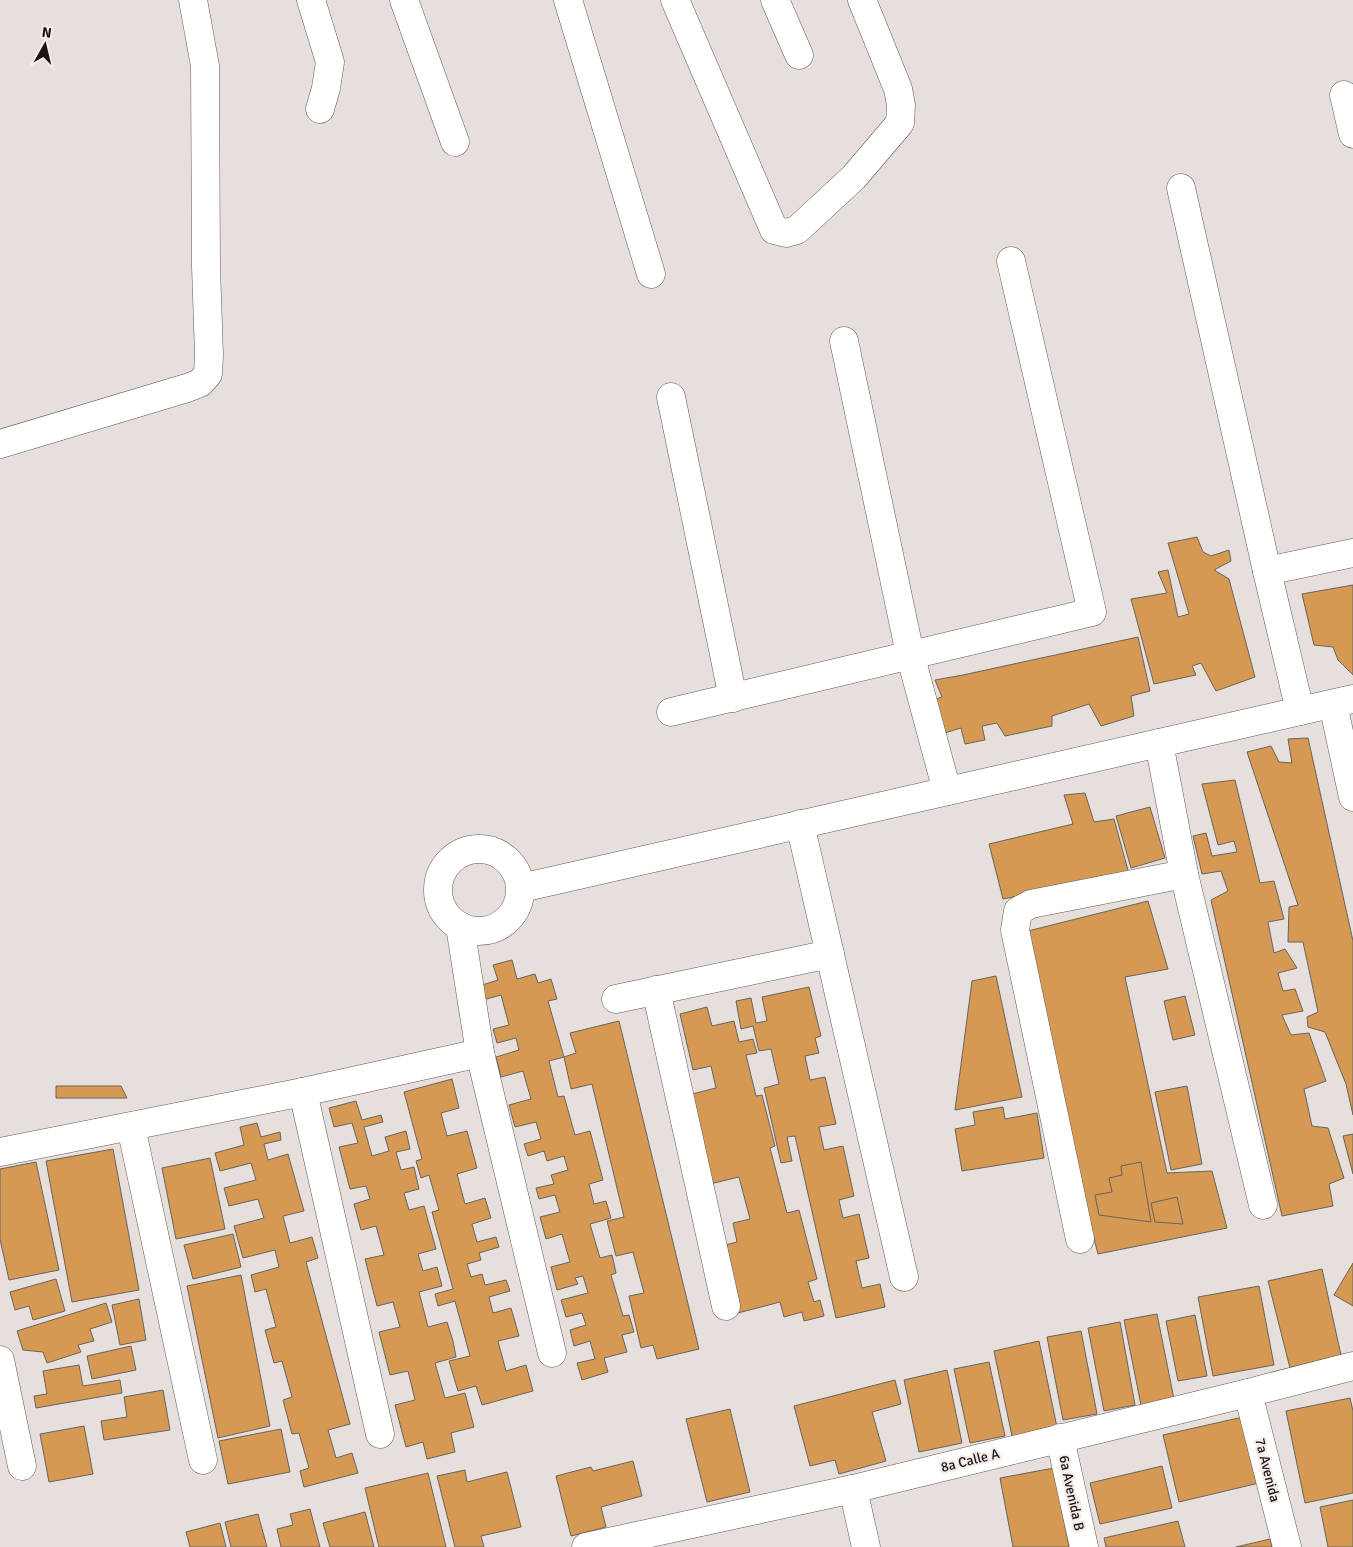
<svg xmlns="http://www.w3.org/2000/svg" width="1353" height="1547" font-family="Signika,sans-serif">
  <rect width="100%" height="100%" fill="#e7dfdb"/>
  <g fill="#d69953" stroke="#68635e">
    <polygon points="1197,537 1203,552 1211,556 1229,550 1231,561 1214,570 1229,579 1255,677 1216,691 1201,663 1192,666 1196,675 1154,684 1131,599 1167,593 1158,572 1168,570 1178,617 1189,614 1168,543"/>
    <polygon points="1353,585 1353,675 1338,660 1333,647 1314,645 1302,594"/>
    <polygon points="1138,637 1150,691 1131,696 1134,716 1101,726 1089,704 1052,716 1052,726 1005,736 997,723 982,726 985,740 965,744 961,728 938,735 927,702 942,697 935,680 963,675"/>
    <polygon points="1308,738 1353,941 1353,1115 1346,1084 1325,1032 1308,1027 1307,1017 1318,1012 1303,942 1288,942 1289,907 1298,905 1247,752 1271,746 1279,762 1292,763 1288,739"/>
    <polygon points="1235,780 1260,883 1274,881 1284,919 1268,922 1274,953 1285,949 1297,968 1278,973 1283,991 1295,989 1303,1011 1282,1015 1291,1035 1309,1033 1326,1081 1304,1089 1312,1126 1328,1128 1344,1178 1329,1184 1333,1206 1282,1216 1211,900 1228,891 1221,871 1202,874 1193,836 1206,833 1212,856 1237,852 1234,841 1218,845 1202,784"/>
    <polygon points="1085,793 1094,822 1114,819 1129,874 1003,899 989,844 1073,824 1064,795"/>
    <polygon points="1150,807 1165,858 1131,868 1116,816"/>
    <polygon points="1148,901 1168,969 1125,977 1167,1173 1212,1171 1227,1228 1098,1254 1016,934"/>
    <polygon points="512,960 517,979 535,974 538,983 551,979 557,999 548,1001 564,1057 549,1061 558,1097 564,1096 575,1135 590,1131 603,1180 589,1184 594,1204 606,1201 611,1218 590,1224 600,1258 612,1255 616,1273 611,1275 623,1316 629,1315 634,1332 622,1335 627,1352 604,1358 608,1372 582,1380 577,1363 595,1359 590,1341 574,1346 570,1330 586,1325 582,1313 566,1317 561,1300 588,1293 583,1276 575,1278 578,1284 557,1290 551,1267 570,1262 562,1234 546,1239 540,1217 560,1212 555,1195 539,1199 536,1188 554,1184 551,1175 568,1170 564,1156 547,1161 544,1151 528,1156 524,1144 541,1139 536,1122 515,1127 509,1105 531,1099 523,1071 501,1077 496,1057 519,1050 516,1038 497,1043 493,1029 509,1025 501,995 483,1000 479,986 498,980 493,965"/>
    <polygon points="996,976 1022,1097 955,1110 972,981"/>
    <polygon points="809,987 821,1036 815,1038 819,1053 805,1056 810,1080 825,1077 836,1124 819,1127 824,1150 843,1146 854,1196 839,1200 843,1218 859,1214 869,1258 856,1261 862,1288 880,1284 885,1307 836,1318 795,1136 787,1137 792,1161 781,1163 764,1088 779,1084 771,1049 759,1051 753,1026 741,1029 736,1001 751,998 756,1023 767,1021 762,997"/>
    <polygon points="1185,996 1195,1035 1173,1040 1164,1001"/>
    <polygon points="707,1007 712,1026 734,1021 739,1042 753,1039 757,1053 746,1055 756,1096 762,1095 775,1146 770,1148 787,1213 799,1210 817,1279 808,1282 814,1302 820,1300 824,1316 804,1321 802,1312 784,1317 780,1302 738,1313 721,1246 737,1242 733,1223 750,1219 739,1177 706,1185 684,1096 716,1088 711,1066 693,1070 680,1014"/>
    <polygon points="619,1021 699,1349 657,1359 653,1345 641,1348 629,1296 644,1293 633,1252 616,1256 607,1221 624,1217 592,1084 571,1089 564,1057 576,1053 570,1033"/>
    <polygon points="452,1079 459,1108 441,1113 447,1136 467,1131 477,1168 457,1174 465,1204 485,1198 491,1218 472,1224 477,1242 496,1237 499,1247 479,1253 481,1260 467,1264 471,1277 482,1274 485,1285 506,1280 510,1291 489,1297 493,1313 511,1308 519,1336 498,1341 506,1371 526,1365 533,1391 482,1405 476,1386 458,1391 449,1361 470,1356 455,1301 438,1306 435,1294 453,1289 432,1212 439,1210 429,1175 421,1178 416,1161 422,1159 404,1092"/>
    <polygon points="56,1086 121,1086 127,1098 56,1098"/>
    <polygon points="1187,1086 1202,1164 1171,1170 1155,1092"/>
    <polygon points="356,1101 362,1120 381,1115 383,1122 364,1127 372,1156 389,1151 385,1137 406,1131 410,1149 396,1152 401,1170 414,1167 419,1189 404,1193 409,1210 424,1206 436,1249 418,1254 423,1271 437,1267 442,1286 419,1292 428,1327 447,1322 453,1341 456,1357 435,1363 445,1398 465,1393 474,1427 451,1433 455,1452 427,1459 423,1442 406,1447 395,1405 415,1400 408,1371 390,1375 379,1332 400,1327 393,1302 377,1306 365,1259 384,1255 376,1226 361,1230 354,1204 370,1199 366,1186 350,1189 339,1147 358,1143 352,1123 334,1127 329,1108"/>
    <polygon points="1003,1107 1005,1119 1037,1113 1044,1158 962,1171 955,1129 975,1125 973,1112"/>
    <polygon points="257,1123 261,1137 280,1132 281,1140 264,1144 268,1160 288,1154 304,1211 283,1216 290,1243 312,1237 318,1258 306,1262 350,1424 328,1430 336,1458 352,1453 358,1473 304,1487 300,1471 309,1468 299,1433 292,1434 283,1400 292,1397 282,1361 274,1363 265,1330 276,1327 266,1289 255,1292 251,1275 279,1267 275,1250 243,1258 234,1226 264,1218 258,1199 229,1206 224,1188 256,1180 251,1163 220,1171 215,1153 244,1145 240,1127"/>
    <polygon points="1353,1134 1353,1174 1343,1136"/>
    <polygon points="113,1149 139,1290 72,1302 46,1161"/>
    <polygon points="210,1158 225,1229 176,1239 162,1168"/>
    <polygon points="36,1162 59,1270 9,1280 0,1239 0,1169"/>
    <polygon points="1141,1162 1151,1222 1099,1215 1095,1195 1112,1192 1109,1178 1122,1175 1121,1166"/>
    <polygon points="1177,1197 1183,1224 1155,1222 1151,1203"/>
    <polygon points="233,1234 241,1267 193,1279 184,1245"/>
    <polygon points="1353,1263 1353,1306 1334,1295"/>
    <polygon points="1322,1269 1341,1355 1290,1368 1268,1281"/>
    <polygon points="241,1275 270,1426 218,1438 187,1286"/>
    <polygon points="56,1279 65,1311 33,1320 29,1306 15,1310 10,1292"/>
    <polygon points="1259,1286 1274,1365 1213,1376 1198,1297"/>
    <polygon points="139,1299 146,1340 120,1345 112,1305"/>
    <polygon points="106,1303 112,1322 90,1329 94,1341 78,1345 81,1352 47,1363 43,1352 23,1350 17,1331"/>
    <polygon points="1157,1314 1174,1399 1141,1405 1124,1320"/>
    <polygon points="1195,1315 1207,1376 1178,1381 1166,1321"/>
    <polygon points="1120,1322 1135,1405 1104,1411 1088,1328"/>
    <polygon points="1081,1331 1097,1414 1063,1420 1047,1337"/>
    <polygon points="1039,1341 1057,1427 1012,1436 994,1351"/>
    <polygon points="131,1346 136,1370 92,1379 87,1356"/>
    <polygon points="989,1362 1005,1436 970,1443 954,1369"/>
    <polygon points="79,1365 83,1386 120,1380 122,1393 36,1408 34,1396 47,1394 43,1371"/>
    <polygon points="947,1370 962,1443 919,1452 904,1380"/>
    <polygon points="895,1380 901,1404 872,1412 886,1461 839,1474 835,1460 810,1466 794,1406"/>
    <polygon points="163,1390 170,1430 104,1440 101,1421 127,1417 124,1397"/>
    <polygon points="1350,1398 1353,1411 1353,1493 1305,1503 1286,1411"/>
    <polygon points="730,1409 750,1492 707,1502 686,1419"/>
    <polygon points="1243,1417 1259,1483 1179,1502 1163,1435"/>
    <polygon points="84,1426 93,1474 49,1482 40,1434"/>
    <polygon points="281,1429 290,1472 228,1484 219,1441"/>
    <polygon points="633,1461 642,1496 601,1507 606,1527 571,1536 556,1476 591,1467 593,1471"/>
    <polygon points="1162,1466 1172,1508 1100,1524 1090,1483"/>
    <polygon points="1054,1468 1069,1547 1013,1547 1000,1478"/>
    <polygon points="465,1470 467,1482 507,1472 521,1527 481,1536 484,1547 455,1547 437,1476"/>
    <polygon points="428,1473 446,1547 379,1547 365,1488"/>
    <polygon points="1353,1500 1353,1547 1328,1547 1320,1507"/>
    <polygon points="310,1509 320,1547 281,1547 277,1529 293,1525 290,1514"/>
    <polygon points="365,1512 374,1547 330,1547 323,1523"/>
    <polygon points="258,1514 267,1547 231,1547 225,1522"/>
    <polygon points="1178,1521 1185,1547 1106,1547 1104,1538"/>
    <polygon points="220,1523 226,1547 190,1547 186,1532"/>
    <polygon points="1270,1539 1272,1547 1236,1547"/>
  </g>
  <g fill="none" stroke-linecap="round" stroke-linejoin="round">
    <g stroke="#615956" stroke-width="29">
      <g id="minor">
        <polyline points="311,0 330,62 326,88 320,109"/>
        <polyline points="404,0 455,142"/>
        <polyline points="568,0 651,274"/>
        <polyline points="675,0 774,230 786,233 797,230 854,177 900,123 901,105 898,89 862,0"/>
        <polyline points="775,0 799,55"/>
        <polyline points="1344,95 1353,134"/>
        <polyline points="1181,188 1267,571 1300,711"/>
        <polyline points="844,341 910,654 947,791"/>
        <polyline points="671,397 733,698"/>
        <polyline points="0,444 187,388 200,383 208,374 209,355 206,267 205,66 193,0"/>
        <polyline points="1267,571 1353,553"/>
        <polyline points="1333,704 1353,797"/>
        <polyline points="671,712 1092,612 1011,261"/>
        <polyline points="1159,743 1184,874 1263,1205"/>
        <polyline points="800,824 904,1277"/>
        <circle cx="479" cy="890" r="41"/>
        <polyline points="521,888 1353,699"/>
        <polyline points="460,926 480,1053 552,1353"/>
        <polyline points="656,990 726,1306"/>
        <polyline points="616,999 830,954"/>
        <polyline points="303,1092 380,1434"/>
        <polyline points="131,1127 203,1460"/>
        <polyline points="0,1152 303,1092 480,1053"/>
        <polyline points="1080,1239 1015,930 1018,911 1031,904 1184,874"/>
        <polyline points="0,1360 22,1466"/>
        <polyline points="1248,1393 1287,1547"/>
        <polyline points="1060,1438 1084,1547"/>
        <polyline points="853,1489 866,1547"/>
        <polyline points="586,1547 853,1489 1248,1393 1353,1366"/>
      </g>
    </g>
    <use href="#minor" stroke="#fff" stroke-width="28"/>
  </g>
  <g text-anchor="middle" stroke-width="4.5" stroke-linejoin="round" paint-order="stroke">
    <g font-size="14" fill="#181513" stroke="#f5ece9">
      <text transform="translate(970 1460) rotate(-14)" y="5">8a Calle A</text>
      <text transform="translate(1268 1470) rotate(76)" y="5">7a Avenida</text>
      <text transform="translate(1072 1493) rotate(78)" y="5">6a Avenida B</text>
    </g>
  </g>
  <g transform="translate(45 45) rotate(8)" stroke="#f5ece9" stroke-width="4" paint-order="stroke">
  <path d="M0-4L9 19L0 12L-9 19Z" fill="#181513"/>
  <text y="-8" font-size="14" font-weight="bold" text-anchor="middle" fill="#181513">N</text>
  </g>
</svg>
